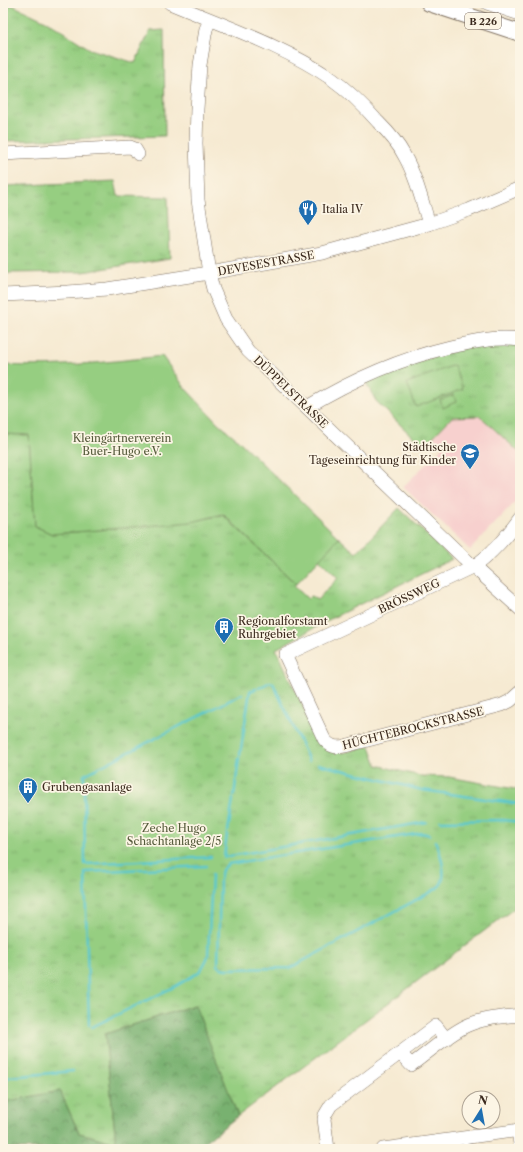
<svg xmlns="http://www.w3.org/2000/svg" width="523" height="1152" font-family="'Libre Caslon Text',serif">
  <defs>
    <pattern id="grass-tufts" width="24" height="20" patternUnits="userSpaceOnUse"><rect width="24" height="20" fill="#96ce81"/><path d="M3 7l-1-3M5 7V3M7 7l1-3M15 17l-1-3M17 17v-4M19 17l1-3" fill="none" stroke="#82b16f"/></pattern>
    <pattern id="forest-crowns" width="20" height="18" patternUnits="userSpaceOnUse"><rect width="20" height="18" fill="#78b16f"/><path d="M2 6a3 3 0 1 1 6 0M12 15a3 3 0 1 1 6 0" fill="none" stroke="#64905b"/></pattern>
  </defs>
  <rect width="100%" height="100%" fill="#fcf5e5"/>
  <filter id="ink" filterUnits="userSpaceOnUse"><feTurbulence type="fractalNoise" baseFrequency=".025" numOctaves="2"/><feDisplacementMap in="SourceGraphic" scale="8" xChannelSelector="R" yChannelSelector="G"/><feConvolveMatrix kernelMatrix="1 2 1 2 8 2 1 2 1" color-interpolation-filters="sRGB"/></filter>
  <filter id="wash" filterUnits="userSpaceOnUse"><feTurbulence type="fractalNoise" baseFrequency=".012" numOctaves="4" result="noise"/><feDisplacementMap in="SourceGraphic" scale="16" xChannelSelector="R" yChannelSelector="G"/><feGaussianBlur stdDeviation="0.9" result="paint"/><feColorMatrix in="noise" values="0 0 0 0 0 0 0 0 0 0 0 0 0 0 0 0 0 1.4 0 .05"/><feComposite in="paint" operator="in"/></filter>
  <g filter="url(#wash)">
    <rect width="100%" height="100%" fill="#f6ead2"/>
    <polygon fill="#f7d0ce" points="480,416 520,453 520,497 470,550 403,487 443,447 433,437 452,417"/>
    <g fill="url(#grass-tufts)" stroke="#687c50">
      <polygon points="10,4 48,22 90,49 135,63 150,31 164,30 165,136 3,141 3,10 7,10"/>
      <polygon points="115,181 118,196 168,197 170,258 83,272 9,273 3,279 3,186"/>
      <polygon points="520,344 520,453 480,416 452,417 423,447 376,401 365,381 396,368 471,346"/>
      <polygon points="3,434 29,435 35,526 52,534 189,522 223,515 296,584 294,586 308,599 311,596 317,600 338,578 319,559 339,538 356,553 399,508 452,559 332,618 276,649 320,743 342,753 370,746 377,765 420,776 449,777 520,790 520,904 238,1116 194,1005 105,1034 116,1143 79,1133 60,1091 3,1102"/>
    </g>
    <polygon fill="url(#forest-crowns)" stroke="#5a6e46" points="195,1005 238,1116 196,1149 3,1149 3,1102 60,1091 79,1133 116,1143 105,1034"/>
    <g fill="#96ce81" stroke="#687c50">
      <path d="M 162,356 L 185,388 L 218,423 L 237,439 L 339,538 L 296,584 L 223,514 L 192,522 L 52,534 L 35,526 L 29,435 L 3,434 L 3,365 C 58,368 108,362 162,356 Z"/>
      <polygon points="454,365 463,389 416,407 407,383"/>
      <polygon points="454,395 457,401 443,408 440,400"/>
    </g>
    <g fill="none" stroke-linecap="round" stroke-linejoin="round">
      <g stroke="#5ac8cf" stroke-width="2.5">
        <polyline points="259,688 270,682 273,683 309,761"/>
        <polyline points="240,755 250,691 256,689"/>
        <polyline points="318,764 422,790 520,804"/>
        <polyline points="234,796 239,758"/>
        <polyline points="440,821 503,820 520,822"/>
        <polyline points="228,831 233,799"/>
        <polyline points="227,834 224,857 426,822"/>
        <path d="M 430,835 L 422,833 L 228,864 L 222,870 L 220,879 L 218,965 L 221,968 L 226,969 L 290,968 L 427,894 C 432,891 440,888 442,882 C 446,872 440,850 435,841"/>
        <polyline points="211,857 85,864 84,775 242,694"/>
        <polyline points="89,1025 85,872 206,866"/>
        <polyline points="92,1027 176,986 196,974 201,970 207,959 208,955 212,875"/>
        <polyline points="3,1081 9,1077 73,1071"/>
      </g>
    </g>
  </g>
  <g filter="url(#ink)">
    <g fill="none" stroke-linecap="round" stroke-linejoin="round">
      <g stroke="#7c6d5d" stroke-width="14">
        <g id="minor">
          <path d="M 170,3 C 224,26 282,45 332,79 C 349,91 364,106 378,122 C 388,132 398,143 404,155 C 416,176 422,201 429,224"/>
          <polyline points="487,3 520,14"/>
          <polyline points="210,20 206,29 200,65 197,109 196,143 198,200 209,273 213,289 226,319 248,351 464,558 520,609"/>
          <polyline points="3,154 130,147 135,149 138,154"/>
          <polyline points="3,295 68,292 107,289 209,273 322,253 429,224 469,210 520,188"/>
          <path d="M 307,407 C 352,380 399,359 450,347 C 473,342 496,337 520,340"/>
          <path d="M 520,518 C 507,536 492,554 474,566 L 285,655 L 324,739 C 330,747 336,748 345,746 L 502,705 L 510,701 L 520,692"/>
          <path d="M 400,1053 L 411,1065 C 429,1052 446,1036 466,1026 C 482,1018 503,1017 520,1015"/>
          <polyline points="518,1130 520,1144"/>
          <polyline points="328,1149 324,1119 325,1115 331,1105 436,1026 446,1039"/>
          <polyline points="383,1149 520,1130"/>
        </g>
      </g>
      <g stroke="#7c6d5d" stroke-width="18">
        <polyline id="major" points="429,3 520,33"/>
      </g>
      <use href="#minor" stroke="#fff" stroke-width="13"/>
      <use href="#major" stroke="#fff" stroke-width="16"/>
    </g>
  </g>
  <defs>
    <g id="restaurant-pin" transform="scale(1)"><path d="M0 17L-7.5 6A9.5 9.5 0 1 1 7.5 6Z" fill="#1f6fb2" stroke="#fcf5e5"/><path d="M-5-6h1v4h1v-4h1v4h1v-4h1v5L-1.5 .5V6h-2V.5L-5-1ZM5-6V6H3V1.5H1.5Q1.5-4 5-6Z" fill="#fff"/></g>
    <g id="school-pin" transform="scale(1)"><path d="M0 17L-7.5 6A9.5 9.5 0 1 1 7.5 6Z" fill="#1f6fb2" stroke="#fcf5e5"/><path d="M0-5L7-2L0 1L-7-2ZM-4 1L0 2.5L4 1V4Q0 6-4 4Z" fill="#fff"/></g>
    <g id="building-pin" transform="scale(1)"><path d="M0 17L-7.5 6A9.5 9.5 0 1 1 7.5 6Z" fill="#1f6fb2" stroke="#fcf5e5"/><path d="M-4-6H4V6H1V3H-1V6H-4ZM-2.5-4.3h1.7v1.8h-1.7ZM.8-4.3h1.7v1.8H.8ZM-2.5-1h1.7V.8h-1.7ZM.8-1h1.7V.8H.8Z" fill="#fff"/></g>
  </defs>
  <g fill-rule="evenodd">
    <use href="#restaurant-pin" x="308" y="209"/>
    <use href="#school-pin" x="470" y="453"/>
    <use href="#building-pin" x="224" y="627"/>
    <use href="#building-pin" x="28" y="787"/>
  </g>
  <g text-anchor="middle" stroke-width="3.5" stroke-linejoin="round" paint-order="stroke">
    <rect fill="#fcf5e5" stroke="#75675a" stroke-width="1" x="465" y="13" width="36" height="16" rx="3"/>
    <g font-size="10" font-weight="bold" fill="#3b2a1e">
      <text x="483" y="25">B 226</text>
    </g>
    <g font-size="11" fill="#3b2a1e" stroke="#fcf5e5" text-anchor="start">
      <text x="322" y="213">Italia IV</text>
      <text x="456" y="451" text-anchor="end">Städtische<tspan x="456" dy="13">Tageseinrichtung für Kinder</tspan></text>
      <text x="238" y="625">Regionalforstamt<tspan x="238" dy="13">Ruhrgebiet</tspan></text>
      <text x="42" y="791">Grubengasanlage</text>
    </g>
    <g font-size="11" fill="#3b2a1e" stroke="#fcf5e5">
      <text transform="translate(266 263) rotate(-10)" y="4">DEVESESTRASSE</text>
      <text transform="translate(291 392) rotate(44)" y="4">DÜPPELSTRASSE</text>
      <text transform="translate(409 596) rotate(-25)" y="4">BRÖSSWEG</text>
      <text transform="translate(413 728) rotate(-14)" y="4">HÜCHTEBROCKSTRASSE</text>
    </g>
    <g font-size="11" fill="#565b3c" stroke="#fcf5e5">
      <text x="122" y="442">Kleingärtnerverein<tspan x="122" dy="13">Buer-Hugo e.V.</tspan></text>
      <text x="174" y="832">Zeche Hugo<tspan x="174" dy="13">Schachtanlage 2/5</tspan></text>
    </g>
  </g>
  <rect width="523" height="1152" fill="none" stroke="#fcf5e5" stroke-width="16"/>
  <g transform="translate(481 1110) rotate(11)"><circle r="19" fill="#fcf5e5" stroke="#afa495"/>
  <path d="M0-3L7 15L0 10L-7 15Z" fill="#1f6fb2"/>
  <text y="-6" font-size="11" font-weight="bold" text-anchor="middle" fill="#3b2a1e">N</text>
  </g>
</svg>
